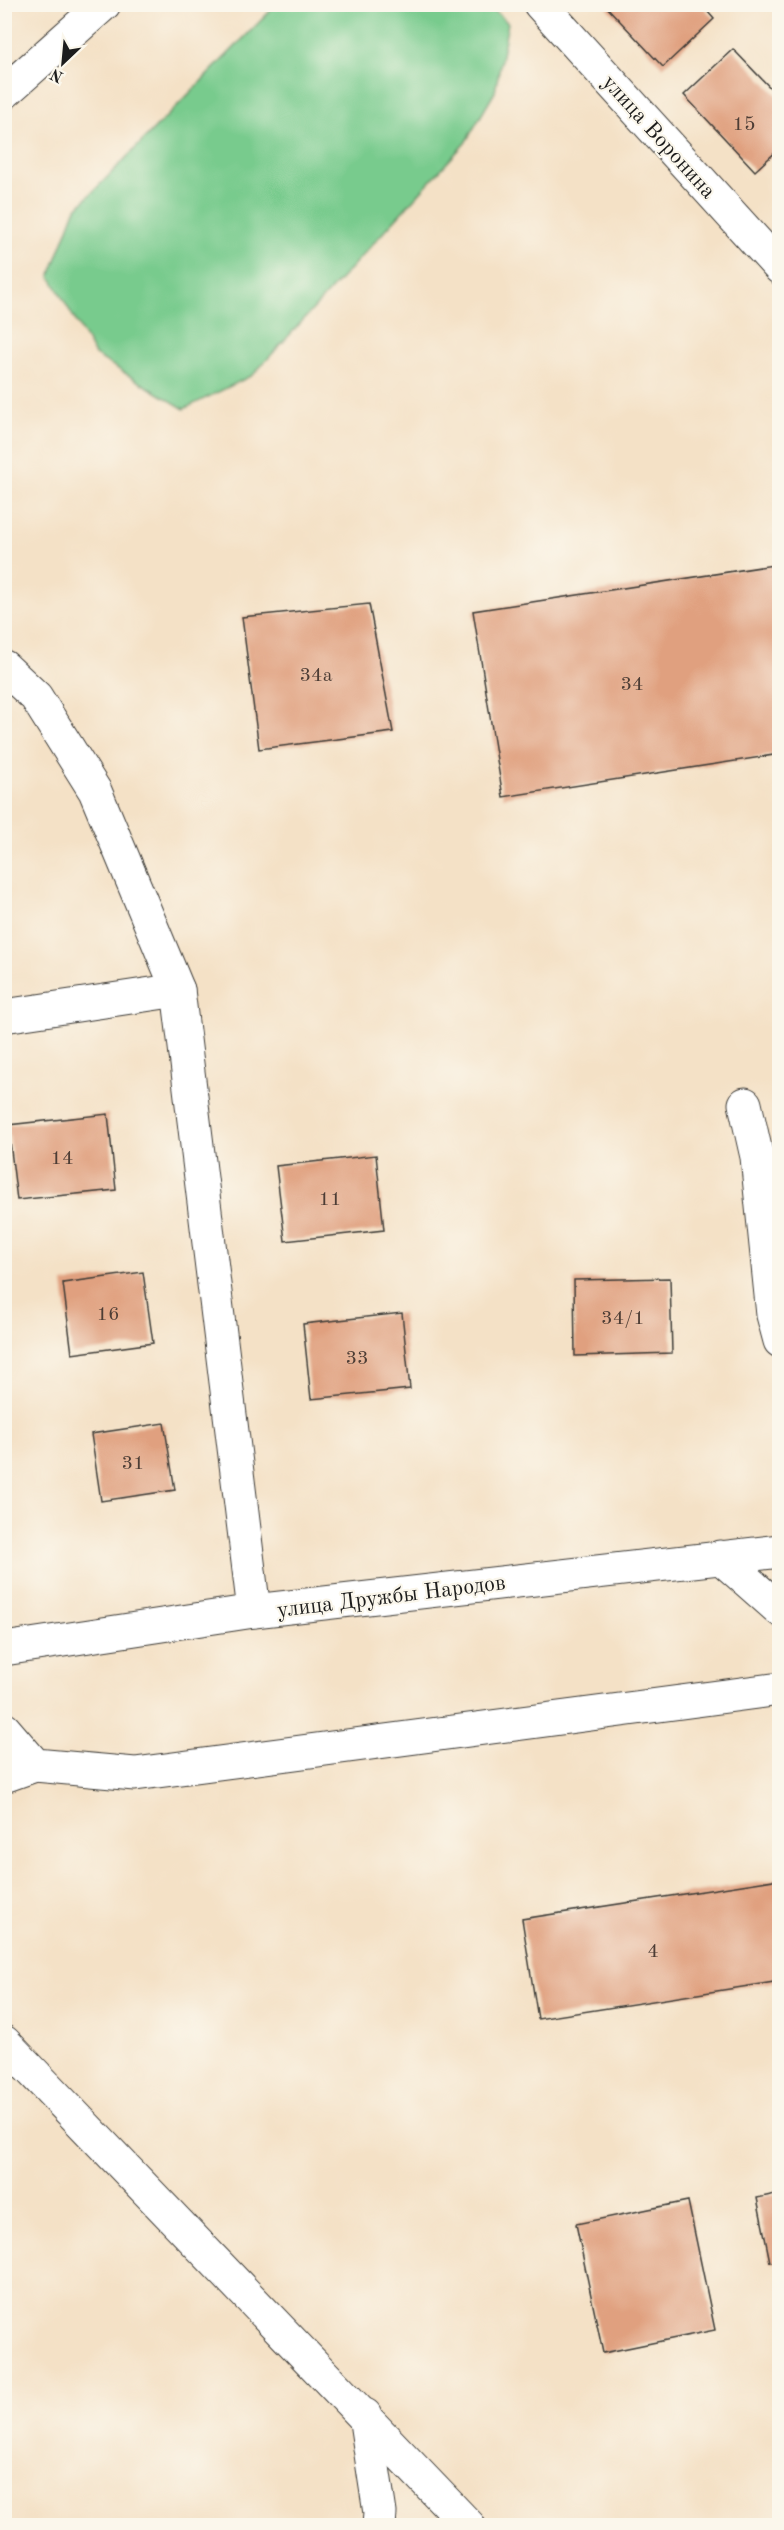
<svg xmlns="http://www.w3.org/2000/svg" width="784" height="2530" font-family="'Old Standard TT',serif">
  <rect width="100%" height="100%" fill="#fbf7ec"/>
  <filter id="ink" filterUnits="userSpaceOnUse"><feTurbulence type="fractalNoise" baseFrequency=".0167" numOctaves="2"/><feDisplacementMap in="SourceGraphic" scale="12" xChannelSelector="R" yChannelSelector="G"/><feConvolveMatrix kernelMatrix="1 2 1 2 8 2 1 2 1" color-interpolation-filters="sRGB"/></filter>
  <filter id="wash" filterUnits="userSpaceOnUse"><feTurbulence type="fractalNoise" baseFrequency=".008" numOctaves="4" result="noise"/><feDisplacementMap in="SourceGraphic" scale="24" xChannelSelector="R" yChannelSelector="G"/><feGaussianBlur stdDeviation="1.35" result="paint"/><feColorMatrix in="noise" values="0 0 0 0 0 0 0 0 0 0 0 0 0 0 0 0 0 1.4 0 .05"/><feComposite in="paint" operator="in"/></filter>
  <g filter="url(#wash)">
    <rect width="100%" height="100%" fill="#f4e1c6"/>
    <polygon fill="#78cb8d" stroke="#4a7454" stroke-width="1.5" points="277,4 489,5 508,23 495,92 465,143 253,375 184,409 95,355 50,276 75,210"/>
    <g id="blocks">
      <g fill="#e0a07f">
        <polygon points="604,4 701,4 714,19 663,67"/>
        <polygon points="733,49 780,98 780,148 755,171 684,95"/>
        <polygon points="780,564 780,754 503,797 473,611"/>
        <polygon points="369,604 393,732 259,749 242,617"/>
        <polygon points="108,1114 116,1190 17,1200 8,1125"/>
        <polygon points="376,1155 384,1230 285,1241 276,1166"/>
        <polygon points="143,1272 153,1343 72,1354 63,1283"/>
        <polygon points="670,1278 672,1353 575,1356 574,1280"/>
        <polygon points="402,1313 410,1389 311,1399 303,1324"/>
        <polygon points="164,1423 175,1490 101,1501 91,1434"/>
        <polygon points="780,1879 780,1981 538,2019 522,1919"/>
        <polygon points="780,2193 780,2261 770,2262 757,2198"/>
        <polygon points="688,2201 715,2330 603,2353 576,2224"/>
      </g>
    </g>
  </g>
  <g filter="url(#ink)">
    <use href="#blocks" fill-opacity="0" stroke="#3c3a36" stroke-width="1.5"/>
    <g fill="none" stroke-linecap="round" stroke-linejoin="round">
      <g stroke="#3c3a36" stroke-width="35">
        <g id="minor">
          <polyline points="540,4 780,268"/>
          <polyline points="4,93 104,4"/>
          <polyline points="4,667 36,697 95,791 178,990 4,1016"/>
          <polyline points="178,990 254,1611"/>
          <polyline points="745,1104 757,1157 773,1315 780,1341"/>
          <polyline points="720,1557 780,1610"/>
          <polyline points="4,1649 254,1611 780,1551"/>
          <polyline points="4,1729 35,1765 135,1774 780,1689"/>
          <polyline points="4,1776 35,1765"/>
          <polyline points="4,2042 469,2526"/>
          <polyline points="365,2415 380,2513 379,2526"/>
        </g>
      </g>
      <use href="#minor" stroke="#fff" stroke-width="33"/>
    </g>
  </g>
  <g text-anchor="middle" stroke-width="4.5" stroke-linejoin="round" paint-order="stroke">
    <g font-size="20" fill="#4d3d35">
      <text x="744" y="130">15</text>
      <text x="316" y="681">34a</text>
      <text x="632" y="690">34</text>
      <text x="62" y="1164">14</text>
      <text x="330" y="1205">11</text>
      <text x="108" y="1320">16</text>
      <text x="623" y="1324">34/1</text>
      <text x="357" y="1364">33</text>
      <text x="133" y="1469">31</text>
      <text x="653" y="1957">4</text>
    </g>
    <g font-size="22" fill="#1c1c1c" stroke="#fbf7ec">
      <text transform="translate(660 136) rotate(48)" y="8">улица Воронина</text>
      <text transform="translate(391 1595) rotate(-7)" y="8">улица Дружбы Народов</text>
    </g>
  </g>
  <rect width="784" height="2530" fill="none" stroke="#fbf7ec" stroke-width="24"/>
  <g transform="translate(63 63) rotate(206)" stroke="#fbf7ec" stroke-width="4.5" paint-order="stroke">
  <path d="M0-4.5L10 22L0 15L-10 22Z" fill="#1c1c1c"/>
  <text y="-9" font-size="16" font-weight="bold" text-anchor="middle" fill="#1c1c1c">N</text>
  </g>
</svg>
